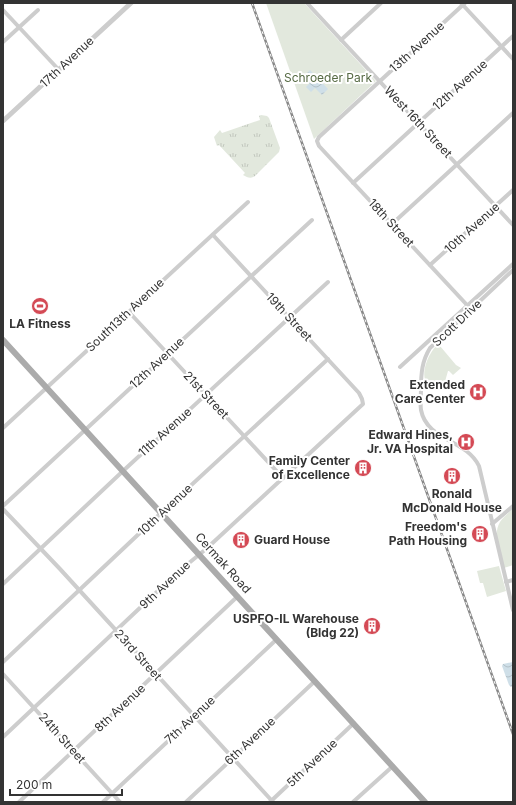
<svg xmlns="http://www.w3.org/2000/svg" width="516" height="805" font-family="Inter,sans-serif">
  <defs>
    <pattern id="grass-tufts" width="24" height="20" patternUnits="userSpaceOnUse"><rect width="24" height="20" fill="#e2e8dd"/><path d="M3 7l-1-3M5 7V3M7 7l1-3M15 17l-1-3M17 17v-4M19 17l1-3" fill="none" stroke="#c2c7be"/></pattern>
    <pattern id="water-waves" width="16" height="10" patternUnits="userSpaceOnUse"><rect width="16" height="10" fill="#cfdfe8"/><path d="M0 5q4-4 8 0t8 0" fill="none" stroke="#b2c0c7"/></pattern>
  </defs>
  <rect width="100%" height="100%" fill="#fff"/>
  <path fill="url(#grass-tufts)" d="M 261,115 L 267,116 L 269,118 L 280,148 L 279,152 L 256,175 C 252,179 248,178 243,175 L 245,173 L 219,145 L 217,146 L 214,137 L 220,130 L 222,133 L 260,120 L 259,116 Z"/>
  <g fill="#e2e8dd">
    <polygon points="266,3 304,3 376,81 314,139"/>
    <path d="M 436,346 L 440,346 L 456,365 L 461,368 L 453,375 L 449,371 L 448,371 L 444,385 L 427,384 C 420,373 428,355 436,346 Z"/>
    <path d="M 513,508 L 513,565 L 504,568 C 501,554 492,535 500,522 C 503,517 509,513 513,508 Z"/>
    <polygon points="499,566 506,591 487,597 483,583 480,583 477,571"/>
  </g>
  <g fill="url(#water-waves)">
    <polygon points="310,70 328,89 322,95 315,88 311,92 306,87 310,83 304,76"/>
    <polygon points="513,662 513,686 511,687 509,685 502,666 503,664"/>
  </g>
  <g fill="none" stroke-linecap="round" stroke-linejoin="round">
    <g stroke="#cdcdcd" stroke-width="4">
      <polyline points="307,3 513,225"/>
      <polyline points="461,3 513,59"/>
      <polyline points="465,3 319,137 317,141 319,146 467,305"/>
      <polyline points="3,10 59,70"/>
      <polyline points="341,40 381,3"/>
      <polyline points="3,42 38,10"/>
      <polyline points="353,183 513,36"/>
      <polyline points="392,224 513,113"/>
      <polyline points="430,265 513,190"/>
      <path d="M 513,270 L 430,348 C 422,361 421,373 421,389 C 421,396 420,403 421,410 C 427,441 466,439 479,466 L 513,610"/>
      <polyline points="129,312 283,478"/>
      <polyline points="400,367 513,264"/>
      <polyline points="3,428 248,202"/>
      <polyline points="3,506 312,220"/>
      <polyline points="3,509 60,569 273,802"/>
      <polyline points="492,524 513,506"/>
      <polyline points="506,582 513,580"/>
      <polyline points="3,584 123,471 328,282"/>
      <polyline points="3,662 161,513 328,359"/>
      <polyline points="3,674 120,802"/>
      <polyline points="3,737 178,572 206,549 363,404 362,399 359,393 213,235"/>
      <polyline points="19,802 238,596"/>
      <polyline points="103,802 277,639"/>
      <polyline points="186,802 315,681"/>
      <polyline points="270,802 354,723"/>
      <polyline points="353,802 393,766"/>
    </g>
    <polyline stroke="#cdcdcd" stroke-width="5" points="3,121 131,3"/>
    <polyline stroke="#ababab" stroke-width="6" points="3,340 425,802"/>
    <g stroke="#888" stroke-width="2.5">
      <polyline id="rail" points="252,3 513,734"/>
    </g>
    <use href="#rail" stroke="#fff" stroke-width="1" stroke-dasharray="3" stroke-linecap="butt"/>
  </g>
  <defs>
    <g id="stadium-disc" transform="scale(0.9)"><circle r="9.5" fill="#d44a55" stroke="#fff"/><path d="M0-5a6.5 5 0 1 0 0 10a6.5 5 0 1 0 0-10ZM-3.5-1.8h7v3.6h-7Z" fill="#fff"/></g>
    <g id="hospital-disc" transform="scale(0.9)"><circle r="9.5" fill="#d44a55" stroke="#fff"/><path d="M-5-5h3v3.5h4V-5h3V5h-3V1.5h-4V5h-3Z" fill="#fff"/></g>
    <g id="building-disc" transform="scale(0.9)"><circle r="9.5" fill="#d44a55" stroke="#fff"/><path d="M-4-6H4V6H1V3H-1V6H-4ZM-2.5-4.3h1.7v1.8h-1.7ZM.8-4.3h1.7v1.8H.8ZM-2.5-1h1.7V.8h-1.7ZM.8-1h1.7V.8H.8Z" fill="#fff"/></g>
  </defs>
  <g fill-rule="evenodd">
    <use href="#stadium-disc" x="40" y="306"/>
    <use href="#hospital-disc" x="478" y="392"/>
    <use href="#hospital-disc" x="466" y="442"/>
    <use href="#building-disc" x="363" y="468"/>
    <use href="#building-disc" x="452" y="476"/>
    <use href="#building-disc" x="480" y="534"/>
    <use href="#building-disc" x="241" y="540"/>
    <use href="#building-disc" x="372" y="626"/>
  </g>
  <g text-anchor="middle" stroke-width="4" stroke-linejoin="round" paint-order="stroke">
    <g font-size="12" fill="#333" stroke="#fff">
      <text transform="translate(417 47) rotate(-42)" y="4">13th Avenue</text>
      <text transform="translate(67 62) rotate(-43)" y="4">17th Avenue</text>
      <text transform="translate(460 85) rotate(-42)" y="4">12th Avenue</text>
      <text transform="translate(418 122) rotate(47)" y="4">West 16th Street</text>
      <text transform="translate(391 223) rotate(47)" y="4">18th Street</text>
      <text transform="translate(472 228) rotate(-42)" y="4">10th Avenue</text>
      <text transform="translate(125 315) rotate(-43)" y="4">South13th Avenue</text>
      <text transform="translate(289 317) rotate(47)" y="4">19th Street</text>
      <text transform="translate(457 323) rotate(-43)" y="4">Scott Drive</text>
      <text transform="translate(157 363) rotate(-43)" y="4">12th Avenue</text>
      <text transform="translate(206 395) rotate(47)" y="4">21st Street</text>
      <text transform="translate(165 432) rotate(-42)" y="4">11th Avenue</text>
      <text transform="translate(165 510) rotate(-43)" y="4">10th Avenue</text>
      <text transform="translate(223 563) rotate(48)" y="4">Cermak Road</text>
      <text transform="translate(165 585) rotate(-43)" y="4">9th Avenue</text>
      <text transform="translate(138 655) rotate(48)" y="4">23rd Street</text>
      <text transform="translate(120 708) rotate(-43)" y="4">8th Avenue</text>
      <text transform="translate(190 720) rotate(-43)" y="4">7th Avenue</text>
      <text transform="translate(62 738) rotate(48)" y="4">24th Street</text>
      <text transform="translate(250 741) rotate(-43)" y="4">6th Avenue</text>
      <text transform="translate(312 763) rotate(-43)" y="4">5th Avenue</text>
    </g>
    <g font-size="12" fill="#566a44" stroke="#fff">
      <text x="328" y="82">Schroeder Park</text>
    </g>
    <g font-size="12" font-weight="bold" fill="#333" stroke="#fff" text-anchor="end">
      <text x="40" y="328" text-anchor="middle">LA Fitness</text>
      <text x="465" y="389">Extended<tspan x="465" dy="14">Care Center</tspan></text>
      <text x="453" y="439">Edward Hines,<tspan x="453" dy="14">Jr. VA Hospital</tspan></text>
      <text x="350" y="465">Family Center<tspan x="350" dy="14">of Excellence</tspan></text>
      <text x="452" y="498" text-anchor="middle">Ronald<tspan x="452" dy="14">McDonald House</tspan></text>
      <text x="467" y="531">Freedom's<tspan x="467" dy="14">Path Housing</tspan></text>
      <text x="254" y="544" text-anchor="start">Guard House</text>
      <text x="359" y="623">USPFO-IL Warehouse<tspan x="359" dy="14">(Bldg 22)</tspan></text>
    </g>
  </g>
  <rect width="516" height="805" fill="none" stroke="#333333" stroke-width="8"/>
  <path d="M10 789v6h112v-6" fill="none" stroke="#333333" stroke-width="2"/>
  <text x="16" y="789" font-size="12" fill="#333333" stroke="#ffffff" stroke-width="3" paint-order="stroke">200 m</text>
</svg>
